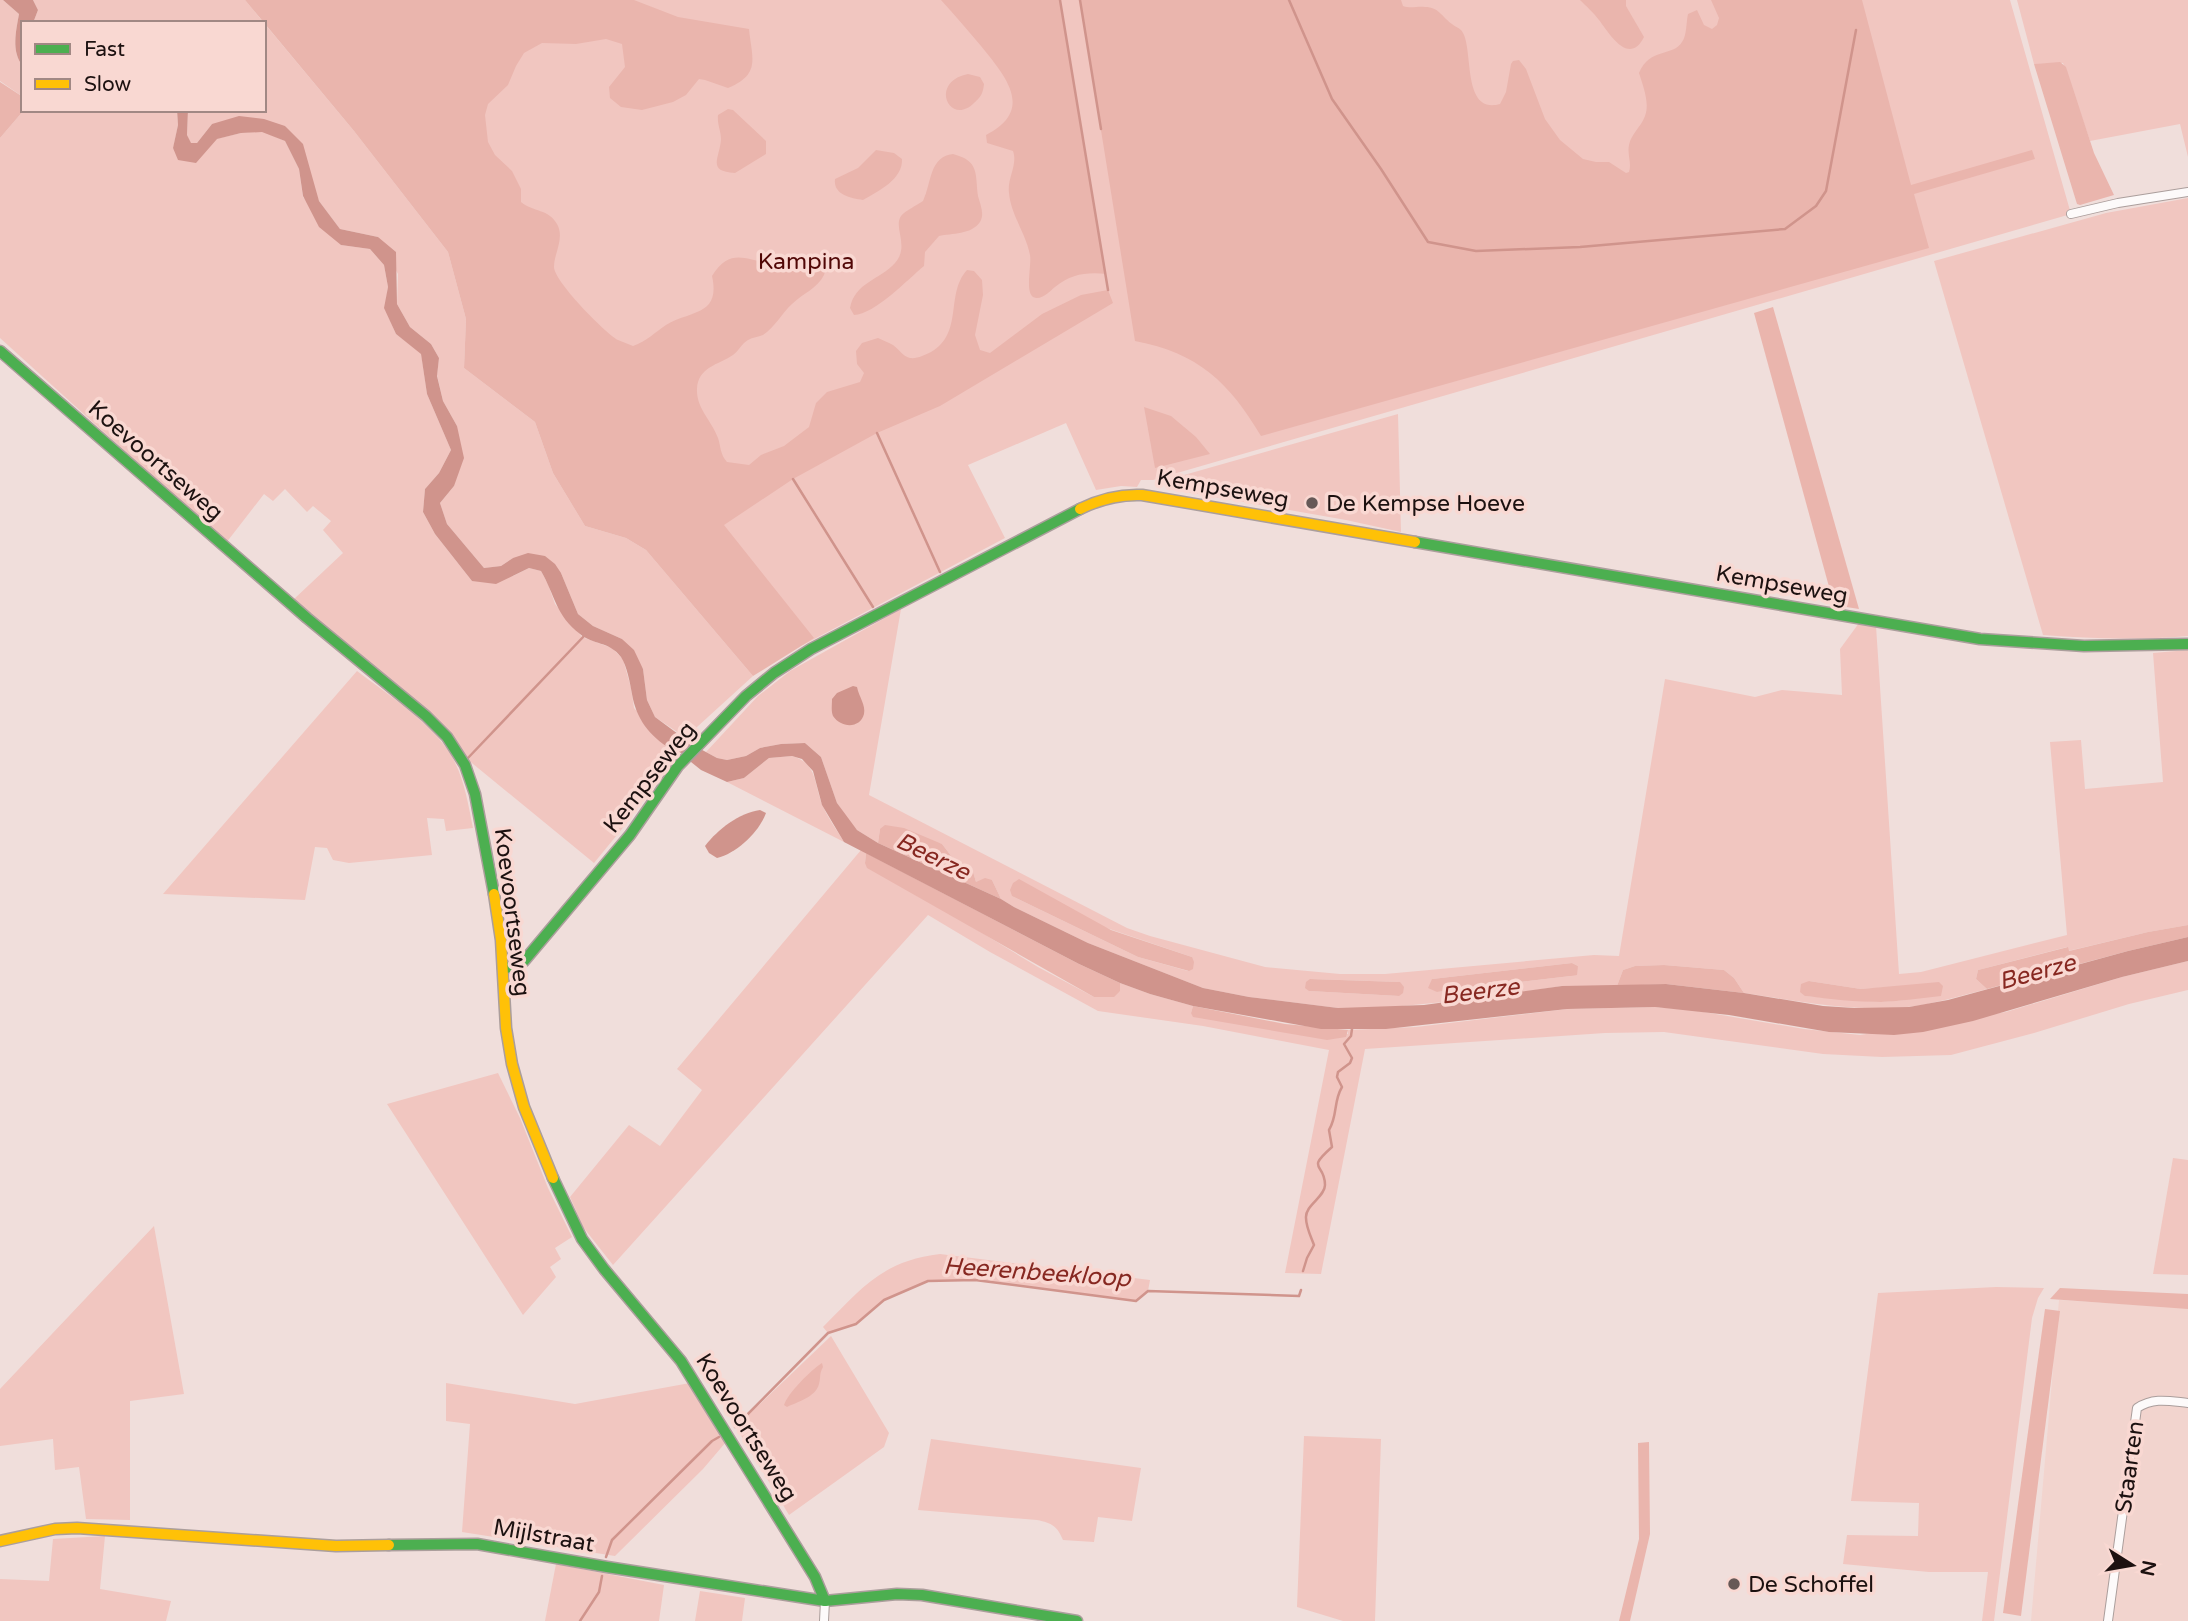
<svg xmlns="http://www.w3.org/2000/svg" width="2188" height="1621" font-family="'Varela Round',sans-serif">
  <rect width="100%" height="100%" fill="#f0dedb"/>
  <polygon fill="#f2d4ce" points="2059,1300 2188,1308 2188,1621 2031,1621"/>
  <g fill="#f1c6c0" fill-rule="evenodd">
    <path d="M 0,0 L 3,0 L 19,14 C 16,31 11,52 23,66 L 23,97 L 0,81 Z"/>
    <polygon points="33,0 245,0 264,23 33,23 38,10"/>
    <polygon points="258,0 2010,0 2071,214 1153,480 1141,480 1137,487 1121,486 1096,490 1066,423 968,465 1005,538 803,645"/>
    <polygon points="2017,0 2188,0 2188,157 2180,124 2090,141 2063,63 2034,64"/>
    <polygon points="264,23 354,131 448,252 466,319 464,368 535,422 553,473 585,526 626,538 646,550 753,676 697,727 689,740 655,717 647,700 643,669 622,639 593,626 578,614 561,573 513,558 501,566 484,568 447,524 440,503 454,486 457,426 443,401 437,375 439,358 431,344 410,327 397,304 398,274 378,237 340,229 319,201 285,126 212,124 197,143 190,143 187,135 188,110 264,110"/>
    <polygon points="24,110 177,110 178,125 173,149 241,133 262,131 285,141 299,169 303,197 341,245 370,249 384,265 388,287 385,309 396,334 421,353 427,394 451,450 439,473 425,489 423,512 435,534 472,581 513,576 529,568 541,571 548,584 555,604 582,637 612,648 623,659 631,688 634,708 672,749 679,752 670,760 626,824 594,863 467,759 293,600 343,553 323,530 331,521 313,506 307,512 285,489 273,501 264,494 226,543 0,338 0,138"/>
    <path d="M 2188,198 L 2188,636 C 2140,640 2092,639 2043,635 L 1934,261 L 2106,213 Z"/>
    <polygon points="1398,414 1401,532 1346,520 1170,489 1170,480 1177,477"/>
    <path d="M 901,609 L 869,795 L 1127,928 L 1150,936 L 1265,967 L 1340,974 L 1385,974 L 1594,955 L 1619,956 L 1665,679 L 1755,697 L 1782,690 L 1842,695 L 1840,649 L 1859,623 L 1876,626 L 1899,974 L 1921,972 L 2067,935 L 2050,742 L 2081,740 L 2085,789 L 2163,782 L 2153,653 L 2188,650 L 2188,925 L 2148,932 L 2068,951 L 2067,947 L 1978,970 L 1976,979 L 1987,989 C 1960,996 1934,1004 1907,1007 C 1851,1012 1798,1001 1744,993 L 1734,978 L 1724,970 L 1664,965 L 1635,966 L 1623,970 L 1617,986 L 1562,986 L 1484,998 L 1382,1008 L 1338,1008 L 1249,997 L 1203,988 L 1088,943 L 1014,907 L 1001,899 L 992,880 L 976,882 L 972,868 L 952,857 L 942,844 L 880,829 L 878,843 L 857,830 L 849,821 L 837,803 L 821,757 L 805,743 L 781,744 L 760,748 L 746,756 L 727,760 L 717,758 L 706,752 L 758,696 L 790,671 ZM 1012,896 L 1192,957 L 1188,971 L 1138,957 ZM 1572,963 L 1578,966 L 1571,976 L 1437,992 L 1432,979 ZM 1311,979 L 1400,982 L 1399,996 L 1309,991 ZM 1809,981 L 1861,989 L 1892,987 L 1905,1000 L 1879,1002 L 1805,996 Z"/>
    <path d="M 357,671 C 386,693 433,724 451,755 C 464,777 468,803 473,828 L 446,831 L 444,819 L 427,818 L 432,855 L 349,863 L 333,860 L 327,848 L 315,847 L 305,900 L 163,894 Z"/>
    <path d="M 792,756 C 817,763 814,783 822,804 C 827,817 837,830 844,842 L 727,782 L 744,778 L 769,758 Z"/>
    <polygon points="861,850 866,853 865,862 1038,967 1094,997 1120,991 1120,983 1150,994 1193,1006 1191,1013 1348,1034 1348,1030 1416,1027 1567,1009 1655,1007 1692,1010 1804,1029 1860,1035 2006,1012 2122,977 2188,961 2188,990 2129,1004 2034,1033 1951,1055 1882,1057 1823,1054 1664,1032 1605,1033 1365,1049 1321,1274 1285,1273 1329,1050 1203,1026 1098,1011 990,952 928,915 613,1265 583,1227 570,1197 629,1125 660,1146 702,1090 677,1069"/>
    <polygon points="498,1073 520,1118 548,1188 572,1237 555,1248 561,1259 550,1267 556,1277 523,1315 387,1104"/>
    <polygon points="2173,1158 2188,1160 2188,1275 2153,1274"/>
    <polygon points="154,1226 184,1394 130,1401 130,1520 86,1519 79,1467 55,1470 53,1439 0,1446 0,1389"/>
    <path d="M 940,1254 L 1150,1280 L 1148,1291 L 1136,1301 L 975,1280 L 928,1281 L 884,1300 L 856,1324 L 828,1333 L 823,1327 C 862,1288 882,1261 940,1254 Z"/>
    <polygon points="1996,1287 2044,1288 2038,1298 2032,1318 1994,1621 1982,1621 1988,1572 1929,1572 1843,1564 1847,1535 1918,1536 1919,1503 1851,1501 1878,1293"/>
    <polygon points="831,1336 889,1433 884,1447 789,1515 734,1424 760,1404"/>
    <polygon points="446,1383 575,1404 690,1383 726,1442 703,1469 615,1556 462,1532 470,1424 446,1421"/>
    <polygon points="1304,1436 1381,1439 1375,1621 1343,1621 1297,1607"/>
    <path d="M 931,1439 L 1141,1468 L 1132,1521 L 1098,1517 L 1094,1542 L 1063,1540 C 1057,1526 1052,1523 1037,1520 L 918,1510 Z"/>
    <polygon points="105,1536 100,1589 171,1601 166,1621 0,1621 0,1579 49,1581 53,1539"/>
    <polygon points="556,1564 664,1585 659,1621 545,1621"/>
    <polygon points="700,1591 745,1598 742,1621 695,1621"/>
  </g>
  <g fill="#eab5ad">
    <path d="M 245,0 L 634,0 L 678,17 L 749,29 C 752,59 761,74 728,88 L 705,80 L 699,79 L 686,95 L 673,102 L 642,110 L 621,107 L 610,98 L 609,87 L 625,67 L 622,44 L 606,39 L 576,44 L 542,43 L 524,53 L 516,66 L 508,85 L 488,104 L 485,115 L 488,142 L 495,155 L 512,171 L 521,189 L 521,202 C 533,212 549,209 557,224 C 565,238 554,253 554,267 C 554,281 604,332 618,340 C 623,342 628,344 633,346 C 647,341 654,333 666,325 C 690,310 721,316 712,276 C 733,242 752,266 781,263 C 794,262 806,256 819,256 C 824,262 827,267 824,275 C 818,288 802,294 792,304 C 782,313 775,327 763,335 C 758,337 753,337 748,340 C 741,344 739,351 733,355 C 718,365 698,367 697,389 C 696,408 712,421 718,438 C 721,447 720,454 727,462 L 749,465 L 761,455 L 784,446 L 809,427 L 816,403 L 827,392 L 860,382 L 864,373 L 857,364 L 856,351 L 862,343 L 878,338 C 882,340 888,342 893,345 C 899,349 902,356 910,358 C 917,359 925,355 931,352 C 964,333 945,294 967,270 L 974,271 L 982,280 L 983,295 L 975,335 L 980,350 L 990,353 L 1042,314 L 1081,295 L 1108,290 L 1113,303 L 940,406 L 877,433 L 793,479 L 724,525 L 814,638 L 753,676 L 646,550 L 626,538 L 585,526 L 553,473 L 535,422 L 464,368 L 466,319 L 448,252 L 354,131 Z"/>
    <path d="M 941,0 L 1060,0 L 1106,274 C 1087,272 1071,274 1055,287 C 1050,291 1044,298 1037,298 C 1023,299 1032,266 1030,255 C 1026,234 1011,215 1009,193 C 1007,178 1018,165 1013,151 L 987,143 L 986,135 C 1035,110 1006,77 981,46 C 968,31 955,15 941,0 Z"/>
    <path d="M 1080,0 L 1401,0 L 1403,6 C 1411,9 1417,6 1425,7 C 1439,7 1442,17 1452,24 C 1455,27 1458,27 1461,30 C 1475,45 1460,115 1500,104 L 1506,92 L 1511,64 L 1513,61 L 1519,60 L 1526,69 L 1545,119 L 1560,140 L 1583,159 L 1596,162 L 1609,162 L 1626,173 L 1629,172 C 1632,163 1627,155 1629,145 C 1631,134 1641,127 1645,116 C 1650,103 1643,86 1639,73 C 1650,47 1673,57 1682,42 C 1687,35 1686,23 1688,14 L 1697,10 L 1704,25 L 1712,29 L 1717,25 L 1719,18 L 1711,0 L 1862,0 L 1911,185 L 2032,150 L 2035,159 L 1914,194 L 1929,248 L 1261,436 C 1229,382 1198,353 1135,341 Z"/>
    <path d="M 1580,0 L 1626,0 L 1626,6 L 1644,37 C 1629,67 1609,33 1599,20 C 1594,13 1586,6 1580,0 Z"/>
    <polygon points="2060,62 2066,67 2094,153 2114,195 2080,205 2077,204 2034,64"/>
    <path d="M 968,74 L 980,77 L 984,84 C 983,93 981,97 974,103 C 950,127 928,82 968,74 Z"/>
    <polygon points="0,82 23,97 23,110 24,110 0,138"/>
    <path d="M 728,109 L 733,110 L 766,141 L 766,154 L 735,173 C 706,171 720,158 721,139 C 721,131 717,124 718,115 Z"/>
    <path d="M 876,150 L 894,153 L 902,159 C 903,179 879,191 863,200 C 851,198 833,195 835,179 L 858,168 Z"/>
    <path d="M 953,154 C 980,161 975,174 978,196 C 980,204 985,214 980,222 C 971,235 952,233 939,236 L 925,252 L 924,266 C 907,280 875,314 854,315 L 850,308 C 855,282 880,280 895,263 C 910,246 893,228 901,216 C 906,210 916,206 923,201 C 932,182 929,157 953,154 Z"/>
    <polygon points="1773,307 1859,609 1834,605 1754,313"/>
    <polygon points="1144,407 1171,416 1196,437 1210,454 1155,468"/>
    <polygon points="885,825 904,828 942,844 952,857 972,868 976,882 985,878 992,880 1001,899 878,843 880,829"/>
    <polygon points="866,853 1079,964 1120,983 1120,991 1114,997 1094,997 867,868 865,863"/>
    <polygon points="1019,879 1111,930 1192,957 1194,962 1193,969 1189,971 1138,957 1012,896 1010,890 1013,883"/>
    <polygon points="2188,925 2188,937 2128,951 1987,989 1976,979 1978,970 2068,947 2069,951 2148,932"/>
    <polygon points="1572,963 1578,966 1577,975 1571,976 1437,992 1428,988 1432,979"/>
    <polygon points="1664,965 1724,970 1734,978 1744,993 1666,984 1617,986 1623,970 1635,966"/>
    <polygon points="1310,979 1400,982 1404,987 1403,993 1399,996 1309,991 1305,988 1306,982"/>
    <path d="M 1809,981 L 1861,989 L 1939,982 L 1943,986 L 1941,996 C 1921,998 1901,1001 1881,1002 C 1856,1002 1830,999 1805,996 L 1800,992 L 1801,984 Z"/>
    <polygon points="1193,1006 1285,1024 1348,1030 1346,1037 1327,1040 1193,1017 1191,1013"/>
    <polygon points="2060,1288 2188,1294 2188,1309 2050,1299"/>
    <polygon points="2045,1309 2060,1311 2021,1616 2003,1613"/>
    <path d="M 822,1363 L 823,1367 C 819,1374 821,1377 819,1384 C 816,1397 797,1402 787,1407 L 784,1405 C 788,1393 811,1370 822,1363 Z"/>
    <polygon points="1649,1442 1650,1534 1630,1621 1619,1621 1639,1539 1638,1443"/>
  </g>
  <g fill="#d0948c">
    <path d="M 3,0 L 33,0 L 38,10 L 33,23 L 23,23 L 23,66 C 11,52 16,31 19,14 Z"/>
    <path d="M 177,110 L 188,110 L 187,135 L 191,143 L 197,143 L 212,124 L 239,116 L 264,119 L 285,126 L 303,144 L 319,201 L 340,229 L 378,237 L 396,252 L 397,304 L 410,327 L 431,344 L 439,358 L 437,376 L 443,401 L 457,426 L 464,458 L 454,486 L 440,503 L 447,524 L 484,568 L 501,566 L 513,558 L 528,553 L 545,556 L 555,564 L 561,573 L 578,614 L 593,626 L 622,639 L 634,650 L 643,669 L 647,700 L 655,717 L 693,745 L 717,758 L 727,760 L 746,756 L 760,748 L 781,744 L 805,743 L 821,757 L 837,803 L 857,830 L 878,843 L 1001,899 L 1014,907 L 1088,943 L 1203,988 L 1249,997 L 1338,1008 L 1424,1005 L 1562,986 L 1666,984 L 1744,993 L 1823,1006 L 1854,1008 L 1909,1007 L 1948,1000 L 2128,951 L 2188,937 L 2188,961 L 2122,977 L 1973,1021 L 1923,1032 L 1894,1035 L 1829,1032 L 1729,1015 L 1655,1007 L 1567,1009 L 1386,1029 L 1321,1029 L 1193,1006 L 1150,994 L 1120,983 L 1079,964 L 844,842 L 822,805 L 813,771 L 802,759 L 792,756 L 769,758 L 744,778 L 727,782 L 701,770 L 691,762 L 691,757 C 684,753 677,752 671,749 C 649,736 636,718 632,694 C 630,683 627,666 621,657 C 609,641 593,645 580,634 C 556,616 555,595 541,571 L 529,568 L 496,584 L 472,581 L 435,534 L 423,512 L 425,489 L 439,473 L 451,450 L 427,394 L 421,354 L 396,334 L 384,308 L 388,287 L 384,265 L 370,249 L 341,245 L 319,227 L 303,196 L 299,169 L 285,141 L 262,132 L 241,133 L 217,139 L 196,163 L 178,160 L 173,148 L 178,125 Z"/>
    <path d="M 853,686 L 857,687 C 859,697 866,705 864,714 C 860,729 841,728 833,716 C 831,711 832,705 832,699 L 837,693 Z"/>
    <path d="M 760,810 L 766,813 C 759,832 737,853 717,858 L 709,853 L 705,846 C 718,829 739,813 760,810 Z"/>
  </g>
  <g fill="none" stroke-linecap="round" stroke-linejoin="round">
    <g stroke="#d0948c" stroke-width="2.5">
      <polyline points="1060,0 1108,290"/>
      <polyline points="1080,0 1101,129"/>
      <polyline points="1289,0 1332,99 1381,169 1428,242 1476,251 1580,247 1785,229 1816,206 1826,191 1856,30"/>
      <polyline points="877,433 940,572"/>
      <polyline points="793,479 873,607"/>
      <polyline points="467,759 585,635"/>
      <path d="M 1303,1271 L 1307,1258 L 1314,1245 C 1311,1237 1306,1227 1306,1218 C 1305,1205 1325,1197 1325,1185 C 1325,1162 1305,1171 1332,1147 L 1329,1130 C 1338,1115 1333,1102 1342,1087 L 1337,1077 L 1338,1072 L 1350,1063 L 1352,1058 L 1344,1044 L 1351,1036 L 1352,1029"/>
      <polyline points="735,1427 828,1333 856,1324 884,1300 928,1281 975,1280 1136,1301 1148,1291 1299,1296 1301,1290"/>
      <polyline points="606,1557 612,1540 712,1441 719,1437"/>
      <polyline points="580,1621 599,1592 602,1576"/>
    </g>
    <g stroke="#ab9e9c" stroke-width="10">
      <g id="street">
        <polyline points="2071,214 2118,203 2188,192"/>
        <polyline points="824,1621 825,1601"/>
        <path d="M 2108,1621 L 2137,1408 C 2154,1397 2169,1401 2188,1403"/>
      </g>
    </g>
    <g stroke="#ab9e9c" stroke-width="13">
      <g id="fast">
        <polyline points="0,351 307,618 426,716 447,737 465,765 475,794 494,894"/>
        <polyline points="1415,542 1980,639 2084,646 2188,644"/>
        <polyline points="503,968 515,967 524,961 630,835 678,766 746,696 774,673 811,649 1080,509"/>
        <polyline points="553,1178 582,1239 604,1269 681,1361 815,1577 825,1601"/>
        <polyline points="389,1545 477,1544 607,1567 825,1601 897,1594 922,1595 1077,1621"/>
      </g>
    </g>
    <g stroke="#ab9e9c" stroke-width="13">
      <g id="slow">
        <path d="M 1080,509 C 1100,499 1119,494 1142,495 L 1415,542"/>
        <polyline points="494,894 501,940 506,1028 512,1064 524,1107 553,1178"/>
        <polyline points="0,1541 55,1529 77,1528 336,1546 389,1545"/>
      </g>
    </g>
    <use href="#street" stroke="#fdfafa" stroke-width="8"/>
    <use href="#fast" stroke="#4caf50" stroke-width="10"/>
    <use href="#slow" stroke="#ffc107" stroke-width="10"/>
  </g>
  <g fill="#665957" stroke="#f9d8d2" stroke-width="2.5">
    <circle cx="1312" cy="503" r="7"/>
    <circle cx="1734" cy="1584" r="7"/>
  </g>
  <g text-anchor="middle" stroke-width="7" stroke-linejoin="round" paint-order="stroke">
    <g font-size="23" fill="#510706" stroke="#f9d8d2">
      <text x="806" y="269">Kampina</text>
    </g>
    <g font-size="23" fill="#1c1110" stroke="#f9d8d2">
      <text transform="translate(156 460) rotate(41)" y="8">Koevoortseweg</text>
      <text transform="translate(1223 488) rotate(10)" y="8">Kempseweg</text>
      <text transform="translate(1782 584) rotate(10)" y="8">Kempseweg</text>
      <text transform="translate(649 777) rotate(-52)" y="8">Kempseweg</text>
      <text transform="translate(513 912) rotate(83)" y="8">Koevoortseweg</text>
      <text transform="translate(747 1427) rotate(58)" y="8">Koevoortseweg</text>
      <text transform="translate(2129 1467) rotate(-82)" y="8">Staarten</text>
      <text transform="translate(544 1535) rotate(10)" y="8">Mijlstraat</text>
    </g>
    <g font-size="23" fill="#1c1110" stroke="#f9d8d2" text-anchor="start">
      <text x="1326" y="511">De Kempse Hoeve</text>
      <text x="1748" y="1592">De Schoffel</text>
    </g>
    <g font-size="24" font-style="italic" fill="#872821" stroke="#f9d8d2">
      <text transform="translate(933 856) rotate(26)" y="8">Beerze</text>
      <text transform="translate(2037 972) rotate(-15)" y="8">Beerze</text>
      <text transform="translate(1480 991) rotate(-7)" y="8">Beerze</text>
      <text transform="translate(1037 1272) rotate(4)" y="8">Heerenbeekloop</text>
    </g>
  </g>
  <rect x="21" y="21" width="245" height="91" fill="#f9d8d2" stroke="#a18884" stroke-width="2"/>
  <rect x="35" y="44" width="35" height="10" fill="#4caf50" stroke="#a18884" stroke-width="2"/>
  <text x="84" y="56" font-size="21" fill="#1c1110">Fast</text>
  <rect x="35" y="79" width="35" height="10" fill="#ffc107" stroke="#a18884" stroke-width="2"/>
  <text x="84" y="91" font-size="21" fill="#1c1110">Slow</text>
  <g transform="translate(2132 1565) rotate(101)" stroke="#f9d8d2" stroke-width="5" paint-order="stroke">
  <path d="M0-5L12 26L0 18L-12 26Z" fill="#1c1110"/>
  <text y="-10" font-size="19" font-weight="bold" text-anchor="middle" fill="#1c1110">N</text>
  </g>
</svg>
